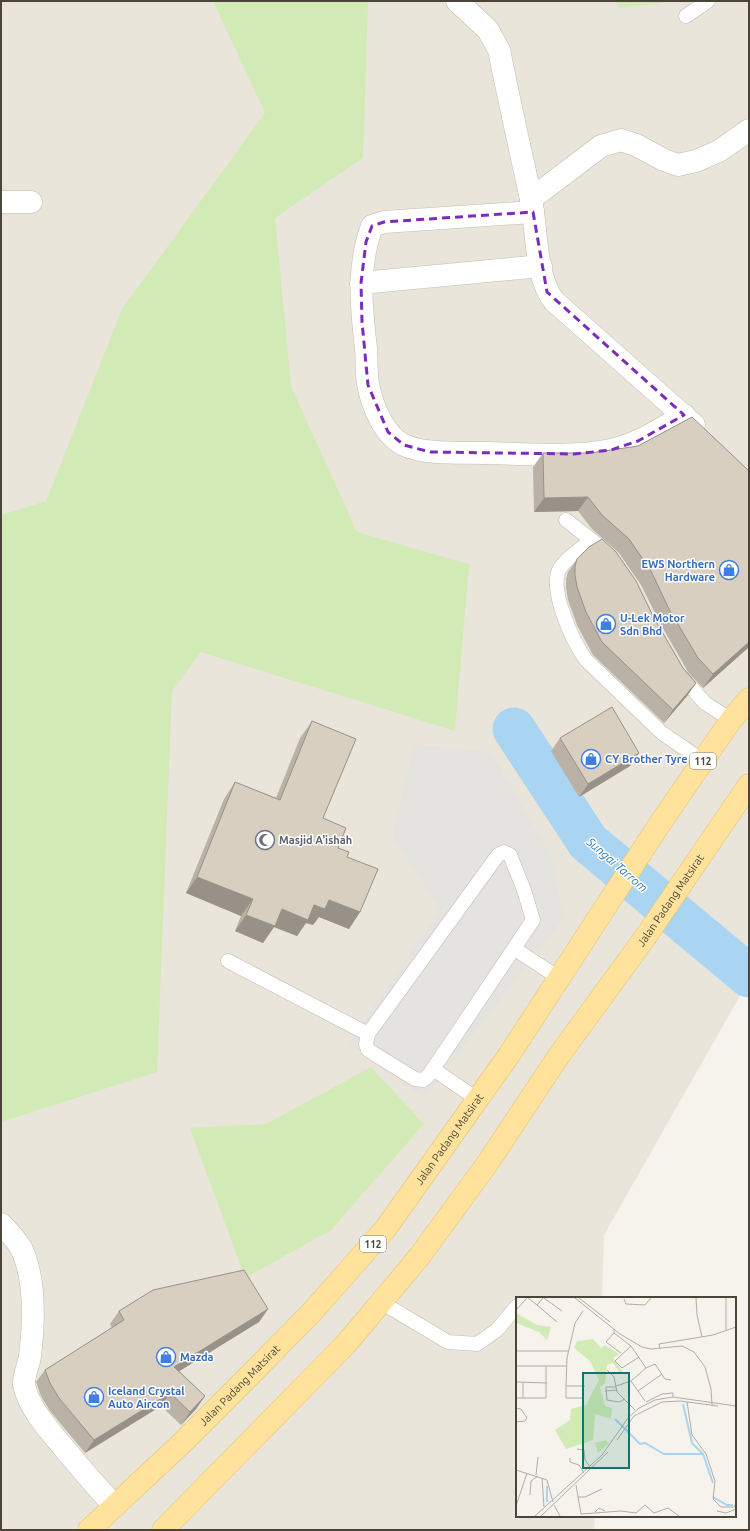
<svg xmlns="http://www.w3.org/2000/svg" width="750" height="1531" font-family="Ubuntu,sans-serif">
  <rect width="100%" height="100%" fill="#f6f3ec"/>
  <polygon fill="#eae5da" points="1,1 749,1 749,980 604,1235 602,1298 517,1298 517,1516 595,1516 594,1530 1,1530"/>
  <g fill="#d2eab5">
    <polygon points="213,1 368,1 363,158 275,218 291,386 357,532 469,564 455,731 201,652 172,691 157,1072 1,1122 1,515 46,501 122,309 265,113"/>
    <polygon points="615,1 663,1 664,3 620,8"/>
    <polygon points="371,1067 424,1124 331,1230 245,1278 190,1128 266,1124"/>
  </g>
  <polygon fill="#e5e3e0" points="414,744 491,752 550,854 564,918 424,1098 348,1044 440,909 393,837"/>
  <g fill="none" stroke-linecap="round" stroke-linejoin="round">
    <polyline stroke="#a9d4f2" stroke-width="43" points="514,729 588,842 749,976"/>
    <g stroke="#c2bbae" stroke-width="15">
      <g id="service">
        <polyline points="686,16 708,1"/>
        <polyline points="566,520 599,546"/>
        <path d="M 592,540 C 582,548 567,557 560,568 C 548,589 573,642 586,660 L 662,733 L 703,761"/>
        <polyline points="681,676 705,703 731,720"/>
        <polygon points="504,852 510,855 524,890 533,920 429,1075 423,1080 415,1079 368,1050 366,1044 368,1034 498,855"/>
        <polyline points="515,949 559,978"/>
        <polyline points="228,961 368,1034"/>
        <polyline points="433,1069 477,1099"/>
        <polyline points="381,1302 448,1342 477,1344 497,1330 517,1306"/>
      </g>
    </g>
    <g stroke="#c2bbae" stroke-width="23">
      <g id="minor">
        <path d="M 457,1 L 488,30 L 499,50 C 509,100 520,149 531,199 C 537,229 535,277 554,301 L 694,425"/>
        <polyline points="531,199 601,146 621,140 636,145 664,160 678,165 696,161 719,151 749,130"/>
        <polyline points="1,202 31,202"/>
        <path d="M 533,212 L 384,222 L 372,226 C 357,266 361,307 366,348 C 367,360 366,373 368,384 C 372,405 384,436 404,445 C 424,455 465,452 487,453 C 528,454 571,458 611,450 C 638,444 661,429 684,415"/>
        <polyline points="361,283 541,266"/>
        <path d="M 1,1224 C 9,1232 17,1240 22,1250 C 36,1281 34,1323 30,1356 C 29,1365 23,1376 24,1385 C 29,1408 48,1429 63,1447 C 80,1467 96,1487 115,1506"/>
      </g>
    </g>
    <g stroke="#e6c16a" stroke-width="23">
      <g id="primary">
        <path id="s1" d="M 89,1530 L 182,1443 L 247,1378 L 312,1312 L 386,1228 L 509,1055 L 659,825 L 731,720 L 749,699"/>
        <path id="s2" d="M 163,1530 L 346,1344 L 419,1257 L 487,1164 L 558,1057 L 644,939 L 749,785"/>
      </g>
    </g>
    <use href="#service" stroke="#fff" stroke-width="14"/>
    <use href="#minor" stroke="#fff" stroke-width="22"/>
    <use href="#primary" stroke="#ffe39c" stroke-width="22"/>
  </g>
  <g fill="#bab2a6">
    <polygon points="543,453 749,471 749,647 703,688 688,672 660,623 641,585 619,553 592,529 578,511 534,512 533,467"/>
    <polygon points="577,559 654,618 683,668 696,683 687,696 664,723 593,655 577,625 568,600 566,588 566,579 568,572"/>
    <polygon points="312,721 323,818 338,848 347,857 360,912 349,929 319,917 313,925 306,923 297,936 274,927 263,943 235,931 241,916 186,893 224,799 235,782 276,798 300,738"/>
    <polygon points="560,738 630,766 579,797 551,751"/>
    <polygon points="268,1309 259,1322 179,1371 205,1396 196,1409 181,1425 161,1406 85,1453 50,1411 41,1396 36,1382 45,1370 112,1328 110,1324 119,1311"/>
  </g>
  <g fill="#979187">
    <polygon points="588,497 578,511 534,512 544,498"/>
    <polygon points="749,642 749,647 703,688 713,674"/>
    <polygon points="696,683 687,696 664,723 673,710"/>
    <polygon points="639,753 630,766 579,797 588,784"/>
    <polygon points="197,877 253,899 241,916 186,893"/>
    <polygon points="329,900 360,912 349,929 319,917 313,925 306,923 297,936 274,927 263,943 235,931 246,915 282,909 314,905"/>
    <polygon points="268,1309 259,1322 165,1380 174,1367"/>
    <polygon points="170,1393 161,1406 85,1453 94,1440"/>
    <polygon points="205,1396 196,1409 181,1425 190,1412"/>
  </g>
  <g fill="#d8cfc1" stroke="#979187">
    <polygon points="692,417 749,471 749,642 713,674 698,658 669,609 651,571 629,539 602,515 588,497 544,498 543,453 591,453 638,446"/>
    <polygon points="602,539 616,552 636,581 654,618 683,668 696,683 673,710 602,642 586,612 577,587 575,575 575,566 577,559 589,547"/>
    <polygon points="612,707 639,753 588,784 560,738"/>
    <polygon points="312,721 356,739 323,818 346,828 338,848 349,852 347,857 378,869 360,912 329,900 325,909 314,905 308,920 282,909 275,926 246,915 253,899 197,877 235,782 280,800"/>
    <polygon points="244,1270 268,1309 174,1367 205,1396 190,1412 170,1393 94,1440 59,1398 50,1383 45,1370 124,1320 119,1311 153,1290"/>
  </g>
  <path fill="none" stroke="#7b2cbf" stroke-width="3" stroke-dasharray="8 5" stroke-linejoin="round" d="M 533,212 L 547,292 L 684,415 L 638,441 L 611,450 L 574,454 L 430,452 L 404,445 L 388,432 L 368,385 L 362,322 L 361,283 L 366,242 L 372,226 L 384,222 Z"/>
  <defs>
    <g id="shop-ring" transform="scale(1)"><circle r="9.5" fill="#fff" stroke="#3f7fe0" stroke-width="1.5"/><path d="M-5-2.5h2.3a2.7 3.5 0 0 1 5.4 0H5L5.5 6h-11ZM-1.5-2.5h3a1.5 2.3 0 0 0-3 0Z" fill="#3f7fe0"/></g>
    <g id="mosque-ring" transform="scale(1)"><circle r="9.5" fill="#fff" stroke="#6b7280" stroke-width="1.5"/><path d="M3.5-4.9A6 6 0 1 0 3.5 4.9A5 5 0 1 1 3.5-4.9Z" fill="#6b7280"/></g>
  </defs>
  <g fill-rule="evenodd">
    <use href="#shop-ring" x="729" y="570"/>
    <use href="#shop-ring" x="606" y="624"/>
    <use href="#shop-ring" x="591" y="759"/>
    <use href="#mosque-ring" x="265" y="840"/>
    <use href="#shop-ring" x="166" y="1357"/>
    <use href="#shop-ring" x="94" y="1397"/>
  </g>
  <g text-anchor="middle" stroke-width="3" stroke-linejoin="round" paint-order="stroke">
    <g fill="#fff" stroke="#817c74" stroke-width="1">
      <rect x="690" y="753" width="26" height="16" rx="3"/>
      <rect x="360" y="1236" width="26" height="16" rx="3"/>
    </g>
    <g font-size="10" font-weight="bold" fill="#4b4439">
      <text x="703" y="765">112</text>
      <text x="373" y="1248">112</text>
    </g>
    <g font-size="11" font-weight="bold" fill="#366cbe" stroke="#fff" text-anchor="start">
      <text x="715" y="568" text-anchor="end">EWS Northern<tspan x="715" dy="13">Hardware</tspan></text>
      <text x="620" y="622">U-Lek Motor<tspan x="620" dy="13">Sdn Bhd</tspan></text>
      <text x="605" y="763">CY Brother Tyre</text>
      <text x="180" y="1361">Mazda</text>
      <text x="108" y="1395">Iceland Crystal<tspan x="108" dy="13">Auto Aircon</tspan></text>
    </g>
    <g font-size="11" font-weight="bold" fill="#5b616d" stroke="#fff" text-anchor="start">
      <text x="279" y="844">Masjid A'ishah</text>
    </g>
    <g font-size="11" fill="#4b4439" stroke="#fff">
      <text dy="4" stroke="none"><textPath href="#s2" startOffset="811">Jalan Padang Matsirat</textPath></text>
      <text dy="4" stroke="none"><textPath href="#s1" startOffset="533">Jalan Padang Matsirat</textPath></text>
      <text dy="4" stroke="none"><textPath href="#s1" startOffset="209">Jalan Padang Matsirat</textPath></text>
    </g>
    <g font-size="12" font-style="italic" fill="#2e7ab2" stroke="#fff">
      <text transform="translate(617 865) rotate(41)" y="4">Sungai Tarrom</text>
    </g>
  </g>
  <g transform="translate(516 1297)">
    <rect width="220" height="220" fill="#f6f3ec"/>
    <path d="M 0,16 L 21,28 L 35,30 L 31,43 L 23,35 L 0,26 ZM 77,42 L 85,51 L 89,48 L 103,57 L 97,61 L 108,77 L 105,77 L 97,66 L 91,68 L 89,86 L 84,90 L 89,109 L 96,111 L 95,122 L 79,117 L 77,143 L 50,152 L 39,133 L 54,123 L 55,112 L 70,108 L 83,83 L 74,64 L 58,51 L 61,44 ZM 90,143 L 93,146 L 82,156 L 79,146 Z" fill="#d2eab5"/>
    <path fill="none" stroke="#a9d4f2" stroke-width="2" d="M 167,107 L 176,146 L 187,157M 99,122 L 124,147 L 129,146 L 148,157 L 187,157 L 197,186M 197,200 L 211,208 L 217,208M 31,205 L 31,189"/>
    <path fill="none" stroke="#b2ada4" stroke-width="1" d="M 12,1 L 21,8 L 27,1M 28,1 L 46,14M 59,1 L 104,37 L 126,50 L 135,52 L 166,49 L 178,55 L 189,70 L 195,92 L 196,108M 63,1 L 94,25M 180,1 L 181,18 L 186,40M 108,2 L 110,7 L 129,8 L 135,1M 21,8 L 41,25M 0,13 L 11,1M 67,14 L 59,26 L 51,61 L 50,89 L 69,89M 98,32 L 98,36 L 115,49 L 130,71 L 115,84 L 129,104M 210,34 L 210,1M 98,36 L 90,45 L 105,56M 115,49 L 99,64 L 106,71 L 123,60M 144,52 L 143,47 L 197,38 L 220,30M 0,54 L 52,54M 0,69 L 50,69M 130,71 L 139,67 L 149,82 L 155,83M 91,73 L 98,80 L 101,95 L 119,113M 0,85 L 31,86M 50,89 L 50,101 L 67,101M 100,89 L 115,84M 100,90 L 90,90 L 91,103 L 103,105 L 109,102M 89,94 L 101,93M 122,94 L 146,77M 0,101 L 30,101 L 30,69M 7,101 L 7,85M 130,105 L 146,97 L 157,96 L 157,100M 171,105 L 176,138 L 190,157 L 199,184 L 197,202 L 205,210 L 218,210 L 220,206M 0,111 L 5,112 L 11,121 L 9,124 L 0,125M 101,143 L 118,119 L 146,105 L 164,104 L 202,109M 61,152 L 68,153 L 69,163 L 74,170M 54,161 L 54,165 L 63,168 L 68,176M 0,173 L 31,183 L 37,205M 20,178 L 22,160M 26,181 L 28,210M 60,188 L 65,217 L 105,214 L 120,216 L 129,208 L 138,216 L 152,211 L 163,219M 14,198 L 15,184 L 22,179M 62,200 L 69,200 L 86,192M 38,208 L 44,219M 0,209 L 11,176M 201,214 L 210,216 L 220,212M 79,215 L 83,211 L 89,214M 19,219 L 86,158 L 112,121 L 123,111 L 139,103 L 157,100 L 220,109M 25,219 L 92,155"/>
    <path fill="#0f766e" fill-opacity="0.15" stroke="#0f766e" stroke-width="2" d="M 67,76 L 113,76 L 113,171 L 67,171 Z"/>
    <rect width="220" height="220" fill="none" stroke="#4b4439" stroke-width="2"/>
  </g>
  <rect width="750" height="1531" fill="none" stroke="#4b4439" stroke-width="4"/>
</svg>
